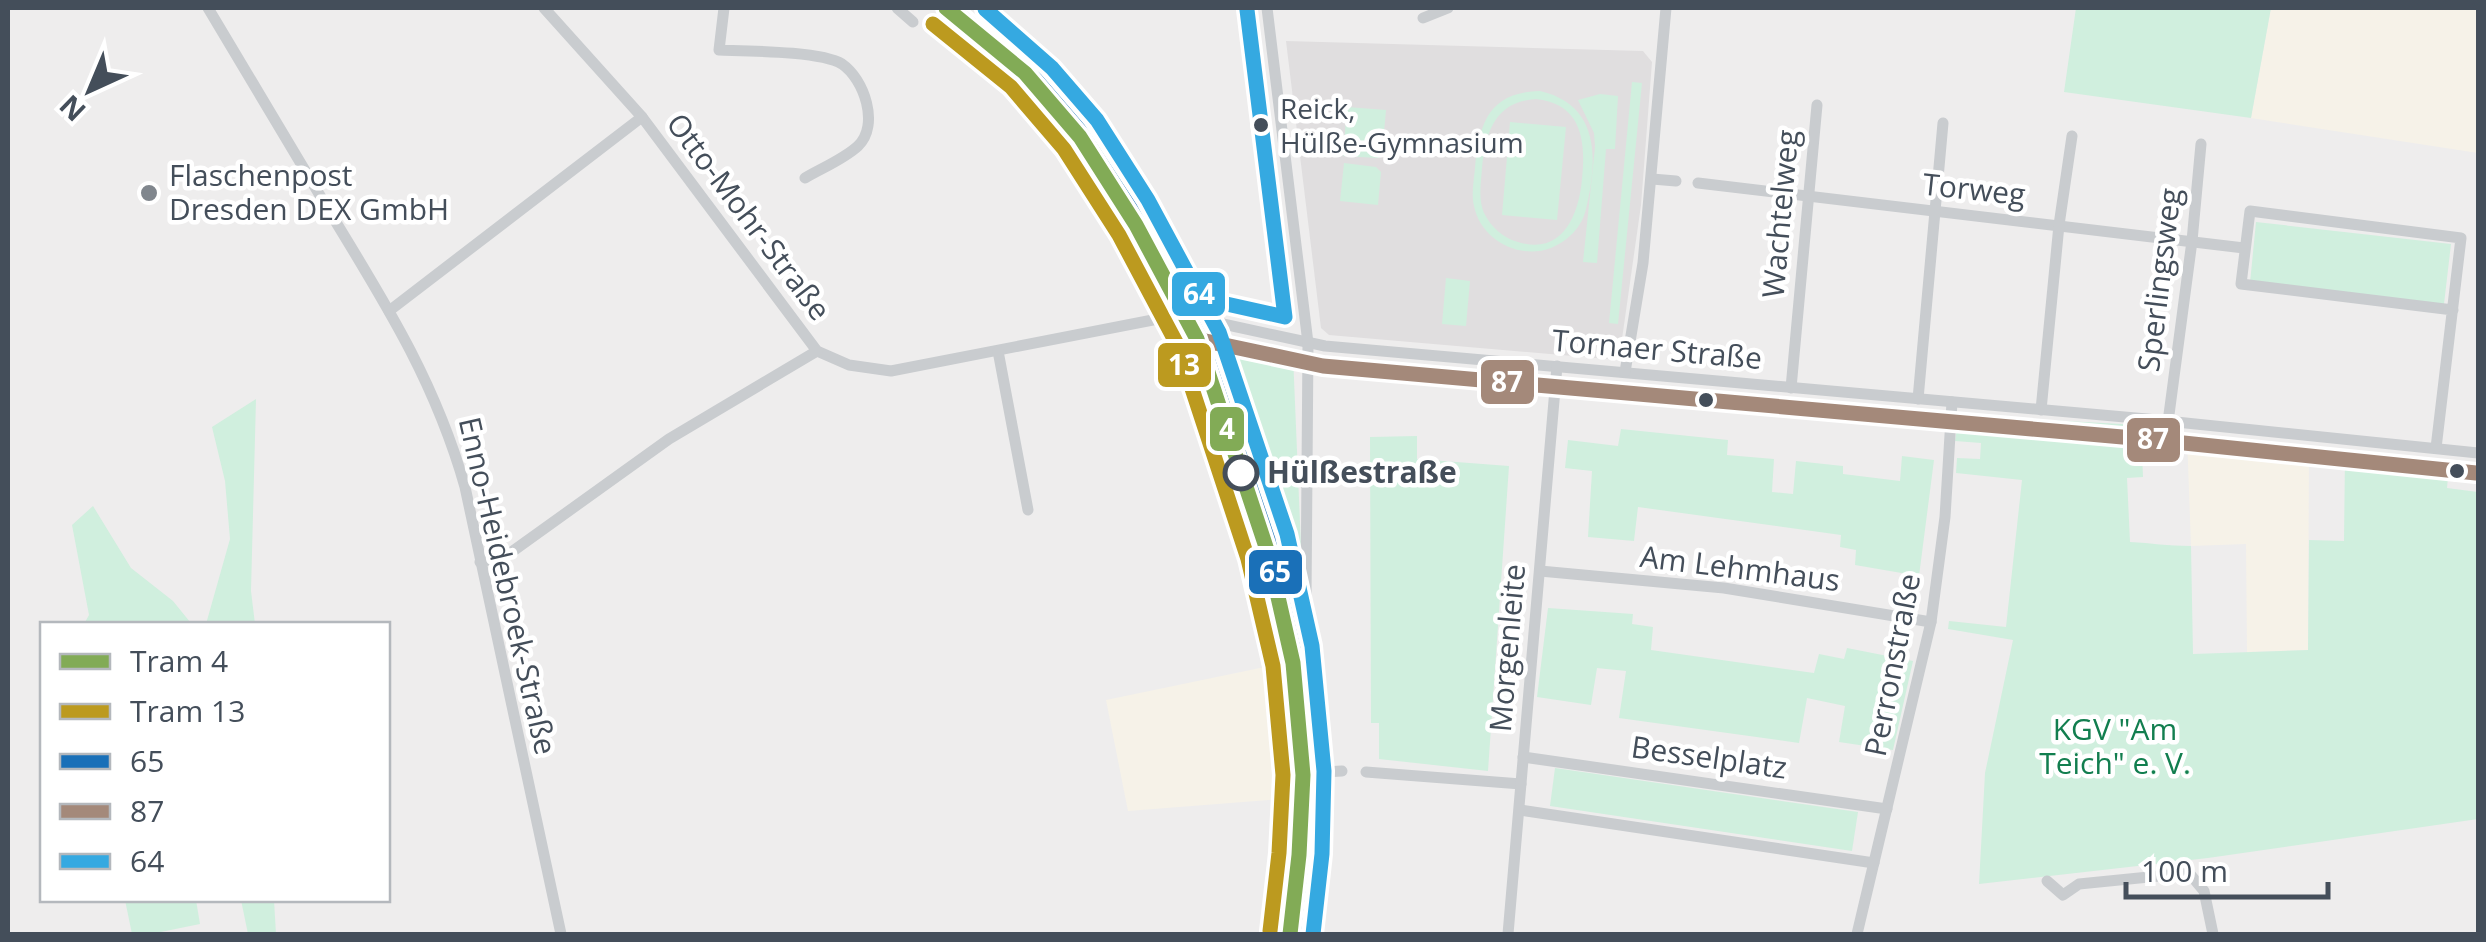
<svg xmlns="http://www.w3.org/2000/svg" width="2486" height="942" font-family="'Open Sans',sans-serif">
  <rect width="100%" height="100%" fill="#eeeded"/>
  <g fill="#f6f2e8">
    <polygon points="2271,8 2478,8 2478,153 2251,118"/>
    <polygon points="2187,436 2309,451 2308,650 2247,652 2246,544 2191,546"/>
    <polygon points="1275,665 1283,799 1128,811 1106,700"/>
  </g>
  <polygon fill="#e0dedf" points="1286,41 1643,51 1652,62 1641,205 1619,360 1329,335 1321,328"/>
  <g fill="#d0efde" fill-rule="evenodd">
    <polygon points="2076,8 2271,8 2251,118 2064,92"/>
    <polygon points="1632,82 1642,83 1618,324 1609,323"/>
    <path d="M 1540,91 C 1600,105 1598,159 1586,209 C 1582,227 1568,241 1551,248 C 1519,260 1481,240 1474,206 C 1471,194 1474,180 1475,168 C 1479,123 1489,92 1540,91 ZM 1536,99 C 1582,104 1586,141 1582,179 C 1579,214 1563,256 1518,242 C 1503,238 1491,227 1484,213 C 1478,199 1481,183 1482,168 C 1486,131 1495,102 1536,99 Z"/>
    <polygon points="1600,94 1618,96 1615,149 1606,149 1597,263 1583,262 1595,147 1594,133 1578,100"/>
    <polygon points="1347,107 1386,110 1382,154 1378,158 1343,156"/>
    <polygon points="1510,122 1566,127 1557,220 1502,215"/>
    <polygon points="1344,163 1376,167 1381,172 1378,205 1340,201"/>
    <polygon points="2256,222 2451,244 2444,304 2250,283"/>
    <polygon points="1446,278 1470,281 1466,326 1442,324"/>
    <polygon points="1224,351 1293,355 1302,571 1295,571"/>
    <polygon points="256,399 251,591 255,624 206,624 230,539 225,481 212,427"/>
    <path d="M 1969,416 L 2141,425 L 2143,477 L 2127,478 L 2130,542 C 2152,543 2167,546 2191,546 L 2193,654 L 2308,650 L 2309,540 L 2344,541 L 2345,455 L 2449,467 L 2447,488 L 2478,492 L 2478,819 L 2208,858 L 1979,884 L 1985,773 L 2013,640 L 1948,629 L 1949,621 L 2006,627 L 2022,480 L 1956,473 L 1957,458 L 1980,459 L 1981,443 L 1955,441 L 1957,428 Z"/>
    <polygon points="1621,429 1728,440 1727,455 1774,459 1772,492 1793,494 1796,461 1843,466 1843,474 1900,481 1902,456 1934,460 1919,576 1855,565 1856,550 1840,547 1841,535 1638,507 1634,541 1588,537 1592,471 1565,468 1568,440 1618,446"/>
    <polygon points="1417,436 1417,459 1509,466 1488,771 1379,759 1379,723 1371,723 1370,437"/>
    <polygon points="93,506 131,568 173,601 190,622 206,624 84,624 89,615 72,525"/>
    <polygon points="1548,608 1633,614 1632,624 1653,627 1651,650 1814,673 1819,654 1844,659 1847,648 1913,661 1893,750 1839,742 1845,706 1807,698 1799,743 1619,718 1626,671 1597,668 1591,705 1537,697"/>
    <polygon points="1555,768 1858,812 1852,851 1550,806"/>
    <polygon points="125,900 196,900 200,924 151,934 132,934"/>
    <polygon points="241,900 274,900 276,934 248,934"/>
  </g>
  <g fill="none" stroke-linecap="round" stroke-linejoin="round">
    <g stroke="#c9cccf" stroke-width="11">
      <path d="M 208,8 C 250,78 292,149 334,219 C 389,309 436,385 465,487 L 561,934"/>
      <polyline points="544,8 642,117 817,351 849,365 891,371 1163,318 1191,317 1325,346 2147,419 2478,453"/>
      <path d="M 724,8 L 719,50 C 746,51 821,51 842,64 C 864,79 880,125 858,146 C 844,159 822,168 805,178"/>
      <polyline points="897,8 913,22"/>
      <polyline points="1267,8 1308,343 1306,599 1298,663"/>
      <polyline points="1423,18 1448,8"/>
      <polyline points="1652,179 1676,181"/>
      <polyline points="1698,183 2244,248"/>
      <polyline points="389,311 642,117"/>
      <polyline points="998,351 1028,510"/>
      <polyline points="1625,372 1643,263 1666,8"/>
      <polyline points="1791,388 1817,105"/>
      <polyline points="1918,399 1943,123"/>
      <polyline points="2041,410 2059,225 2072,136"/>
      <polyline points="2168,422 2192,241 2201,144"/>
      <polyline points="2436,448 2461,238 2250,211 2241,284 2453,310"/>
      <polyline points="480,562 506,556 669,439 817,351"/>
      <polyline points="1540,571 1724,588 1931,622"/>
      <polyline points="1523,757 1887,809"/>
      <polyline points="1366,772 1521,784"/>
      <polyline points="1305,773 1342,771"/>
      <polyline points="1520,810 1874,863"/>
      <polyline points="2047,881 2063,895 2079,884 2189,873 2204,891 2213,934"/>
      <polyline points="1508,934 1557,366"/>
      <polyline points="1857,934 1931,622 1945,517 1952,402"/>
    </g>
    <path stroke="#c9cccf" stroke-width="15" d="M 951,8 C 989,39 1028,68 1060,106 C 1114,168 1150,247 1191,317 L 1200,338 C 1230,427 1265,516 1285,608 C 1308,716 1309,826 1293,934"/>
    <g stroke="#fff" stroke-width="22">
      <polyline id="bus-1" points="951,8 1035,79 1079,130 1130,208 1200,338 1268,540 1293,649 1304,771 1302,853 1293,934"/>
    </g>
    <g stroke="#fff" stroke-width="22">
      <g id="bus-2">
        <path d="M 1172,325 C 1226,456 1274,608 1282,750 C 1286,811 1280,871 1273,932"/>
        <polyline points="1187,337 1323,366 2145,439 2476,473"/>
      </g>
    </g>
    <g stroke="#fff" stroke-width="22">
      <g id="bus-3">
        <polyline points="985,9 1052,68 1097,120 1148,200 1219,332 1287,534 1312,646 1324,771 1322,854 1313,934"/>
        <polyline points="1195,297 1285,317 1247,10"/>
      </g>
    </g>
    <use href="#bus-1" stroke="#1a70b8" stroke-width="15"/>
    <use href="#bus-2" stroke="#a4897a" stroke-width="15"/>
    <use href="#bus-3" stroke="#35a9e1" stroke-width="15"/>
    <g stroke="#fff" stroke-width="22">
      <polyline id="tram-1" points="946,8 1025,73 1080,137 1136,225 1197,339 1268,553 1293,663 1303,775 1299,855 1290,934"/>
    </g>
    <g stroke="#fff" stroke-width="22">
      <polyline id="tram-2" points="933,24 1011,87 1064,149 1119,235 1178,346 1248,559 1273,666 1283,775 1279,853 1270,931"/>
    </g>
    <use href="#tram-1" stroke="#82ab56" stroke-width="15"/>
    <use href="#tram-2" stroke="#bc9a1f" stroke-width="15"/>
  </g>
  <g fill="#444e5a" stroke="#fff" stroke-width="4">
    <circle cx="1261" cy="125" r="9"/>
    <circle cx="1706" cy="400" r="9"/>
    <circle cx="2457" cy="471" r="9"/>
  </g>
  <circle fill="#80868d" stroke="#fff" stroke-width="4" cx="149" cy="193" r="10"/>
  <circle fill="#fff" stroke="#444e5a" stroke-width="5" cx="1241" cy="473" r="16"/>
  <g text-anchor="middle" stroke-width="9" stroke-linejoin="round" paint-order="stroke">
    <g font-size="28" fill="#444e5a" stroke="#fff" text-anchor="start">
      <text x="1280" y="119">Reick,<tspan x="1280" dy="34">Hülße-Gymnasium</tspan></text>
    </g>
    <g font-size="30" fill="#444e5a" stroke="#fff" text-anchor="start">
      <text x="169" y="186">Flaschenpost<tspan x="169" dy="34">Dresden DEX GmbH</tspan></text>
    </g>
    <g font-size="30" fill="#444e5a" stroke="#fff">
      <text transform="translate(1974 190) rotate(6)" y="10">Torweg</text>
      <text transform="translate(1781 214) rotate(-85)" y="10">Wachtelweg</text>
      <text transform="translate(748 217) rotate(53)" y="10">Otto-Mohr-Straße</text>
      <text transform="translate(2160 280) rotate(-83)" y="10">Sperlingsweg</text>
      <text transform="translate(1657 350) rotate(5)" y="10">Tornaer Straße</text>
      <text transform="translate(1740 569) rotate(7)" y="10">Am Lehmhaus</text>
      <text transform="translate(507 586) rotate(77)" y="10">Enno-Heidebroek-Straße</text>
      <text transform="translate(1508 648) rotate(-85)" y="10">Morgenleite</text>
      <text transform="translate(1893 665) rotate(-79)" y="10">Perronstraße</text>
      <text transform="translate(1709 758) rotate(8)" y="10">Besselplatz</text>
    </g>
    <g font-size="30" font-weight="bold" fill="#444e5a" stroke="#fff" text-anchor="start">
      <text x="1267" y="483">Hülßestraße</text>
    </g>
    <g font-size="30" fill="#127e4f" stroke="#fff">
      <text x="2115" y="740">KGV "Am<tspan x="2115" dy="34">Teich" e. V.</tspan></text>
    </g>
  </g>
  <g stroke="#fff" stroke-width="4">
    <rect x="1170" y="270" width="57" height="48" rx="10" fill="#35a9e1"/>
    <rect x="1156" y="341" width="57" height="48" rx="10" fill="#bc9a1f"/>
    <rect x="1479" y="358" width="57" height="48" rx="10" fill="#a4897a"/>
    <rect x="1208" y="405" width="38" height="48" rx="10" fill="#82ab56"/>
    <rect x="2125" y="416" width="57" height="48" rx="10" fill="#a4897a"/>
    <rect x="1247" y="548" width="57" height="48" rx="10" fill="#1a70b8"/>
  </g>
  <g font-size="28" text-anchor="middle" font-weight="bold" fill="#fff">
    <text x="1199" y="304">64</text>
    <text x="1184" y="375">13</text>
    <text x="1507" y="392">87</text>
    <text x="1227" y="439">4</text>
    <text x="2153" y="449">87</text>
    <text x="1275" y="582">65</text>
  </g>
  <rect width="2486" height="942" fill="none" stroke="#444e5a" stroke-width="20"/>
  <rect x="40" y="622" width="350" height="280" fill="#ffffff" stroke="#b4b8bd" stroke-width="2.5"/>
  <rect x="60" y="654" width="50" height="15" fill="#82ab56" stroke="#b4b8bd" stroke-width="2.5"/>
  <text x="130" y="672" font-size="30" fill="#444e5a">Tram 4</text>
  <rect x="60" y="704" width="50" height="15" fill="#bc9a1f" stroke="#b4b8bd" stroke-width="2.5"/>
  <text x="130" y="722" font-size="30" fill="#444e5a">Tram 13</text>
  <rect x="60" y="754" width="50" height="15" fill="#1a70b8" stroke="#b4b8bd" stroke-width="2.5"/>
  <text x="130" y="772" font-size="30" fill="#444e5a">65</text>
  <rect x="60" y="804" width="50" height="15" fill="#a4897a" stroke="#b4b8bd" stroke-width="2.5"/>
  <text x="130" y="822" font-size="30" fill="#444e5a">87</text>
  <rect x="60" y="854" width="50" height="15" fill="#35a9e1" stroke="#b4b8bd" stroke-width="2.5"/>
  <text x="130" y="872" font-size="30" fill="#444e5a">64</text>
  <g transform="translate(90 90) rotate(224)" stroke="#ffffff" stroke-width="8" paint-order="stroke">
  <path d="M0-8L18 38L0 25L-18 38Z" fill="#444e5a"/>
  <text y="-15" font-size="28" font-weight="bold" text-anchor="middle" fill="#444e5a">N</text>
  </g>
  <path d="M2126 882v15h202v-15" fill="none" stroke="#444e5a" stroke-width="5"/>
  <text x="2141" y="882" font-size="30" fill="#444e5a" stroke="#ffffff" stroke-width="8" paint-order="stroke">100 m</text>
</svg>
